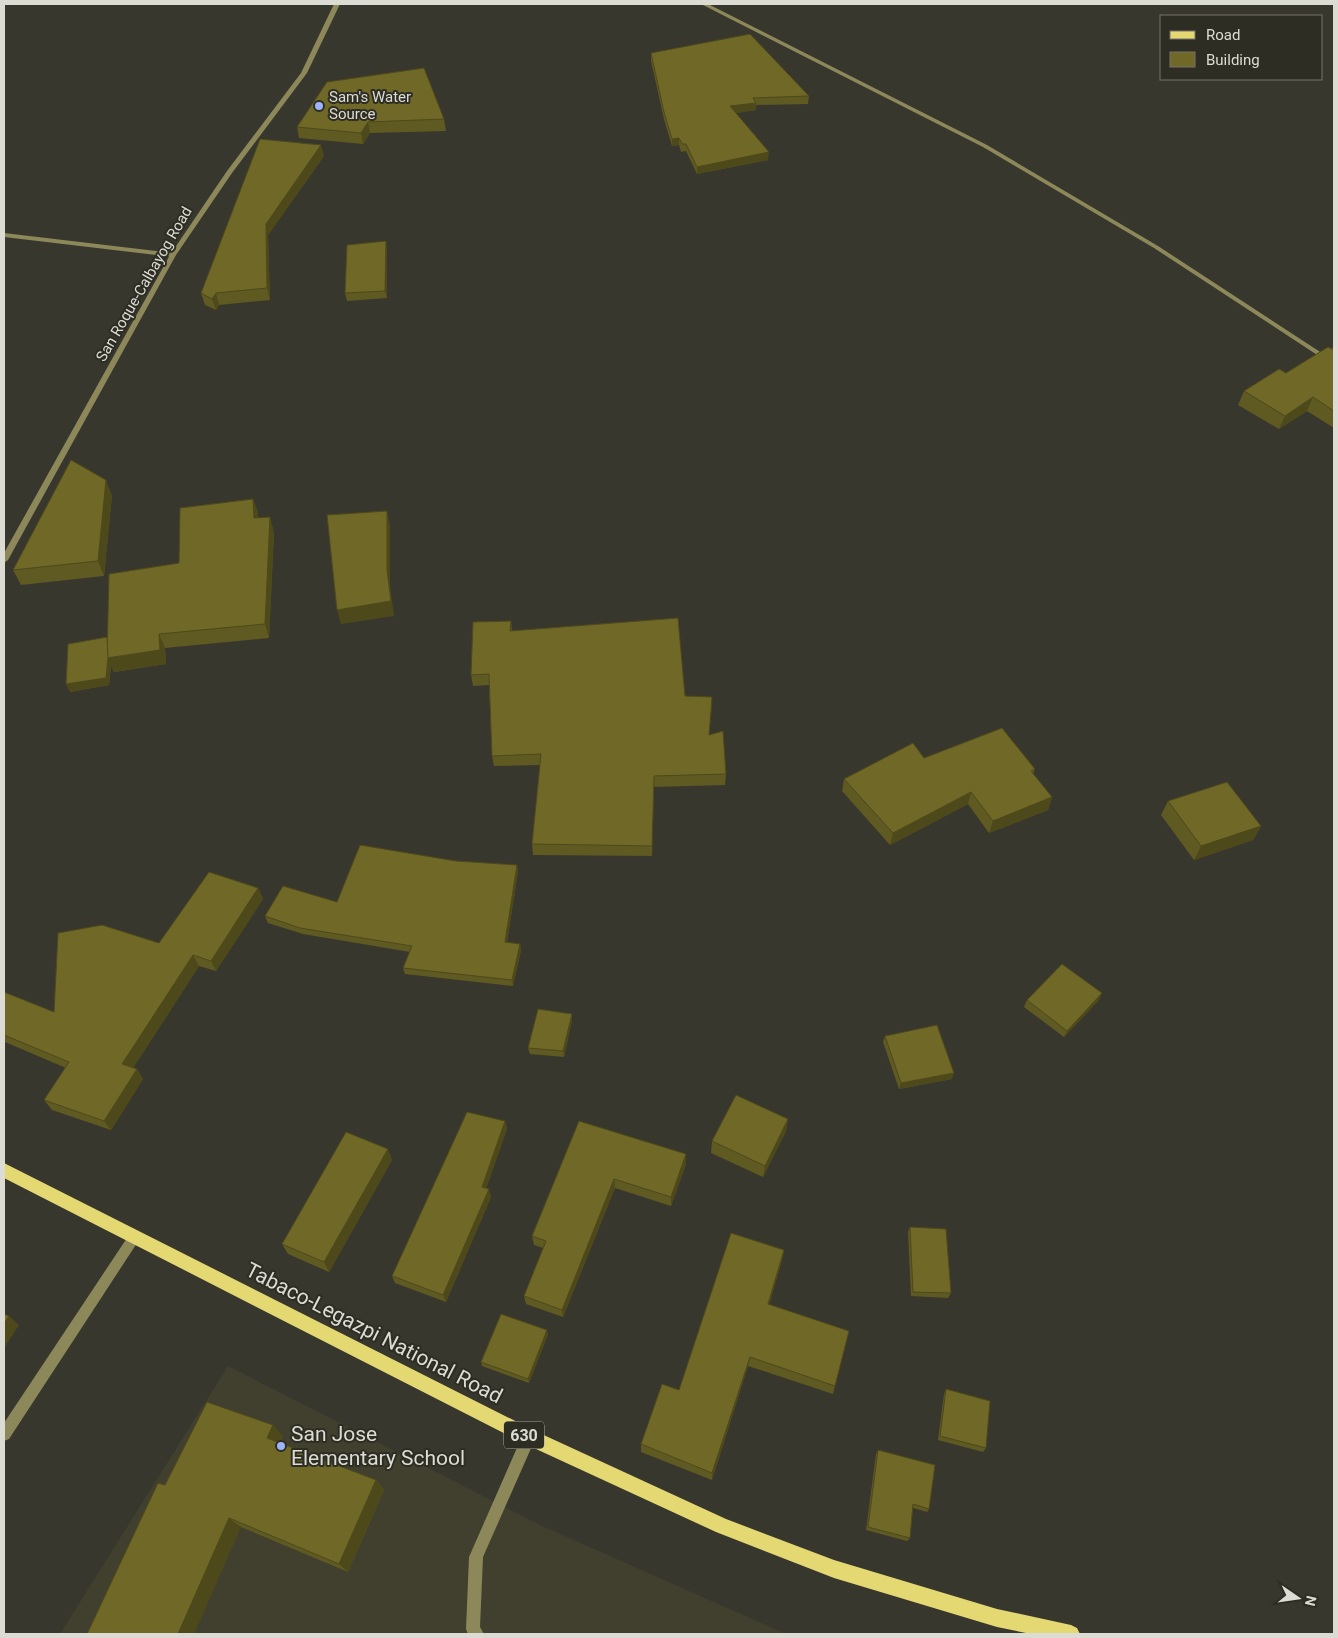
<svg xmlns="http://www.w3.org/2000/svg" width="1338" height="1638" font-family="Roboto,sans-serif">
  <rect width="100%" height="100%" fill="#38372d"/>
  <polygon fill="#41402f" points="228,1366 542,1526 786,1634 60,1634"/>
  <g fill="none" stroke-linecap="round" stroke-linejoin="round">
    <polygon fill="#8d8859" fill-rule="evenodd" points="529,1430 534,1432 536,1437 483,1557 480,1627 484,1634 468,1634 466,1629 469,1557 524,1432"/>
    <g fill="#8d8859" fill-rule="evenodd">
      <polygon points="701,4 708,4 987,145 1158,246 1334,361 1334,366 1154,248 983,147"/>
      <polygon points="4,233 173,253 176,255 173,257 4,237"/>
      <polygon points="135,1230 139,1232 141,1236 139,1240 9,1439 4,1441 4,1423 131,1232"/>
    </g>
    <polygon fill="#8d8859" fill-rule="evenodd" points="334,4 340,4 307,73 232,173 176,255 8,560 4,563 4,553 170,255 227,171 301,73"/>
    <polygon fill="#e4d873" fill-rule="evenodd" points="4,1163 535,1431 726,1519 834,1560 997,1609 1071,1625 1077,1628 1080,1634 1031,1634 997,1627 834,1578 716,1532 523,1443 4,1178"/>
  </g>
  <g fill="#5f5922">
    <polygon points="651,53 809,96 808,104 756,105 756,110 735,113 768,160 697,174 686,151 681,152 679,145 672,146 664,119 651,61"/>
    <polygon points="327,82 444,119 446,131 370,133 363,144 299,138 297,127"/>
    <polygon points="324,156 268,235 270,300 219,305 216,310 205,305 201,293"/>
    <polygon points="387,248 387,298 347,301 345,293"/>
    <polygon points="1334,344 1334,428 1307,411 1279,429 1238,405 1244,391 1286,373 1332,349"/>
    <polygon points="112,495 104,576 21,585 13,570"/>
    <polygon points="253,499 258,513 258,518 274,532 269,638 165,648 166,664 114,672 111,666 109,685 70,692 107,637 179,563"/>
    <polygon points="511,621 512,631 685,696 712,697 709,735 726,774 725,785 654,787 652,856 533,855 532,844 540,765 494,766 492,756 489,685 473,686 471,675"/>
    <polygon points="924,758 1035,769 1033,774 1052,797 1048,810 989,833 968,804 890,845 842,791 844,779"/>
    <polygon points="1168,801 1261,826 1253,840 1194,860 1161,815"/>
    <polygon points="456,861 517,865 518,871 507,942 520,944 521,950 513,986 405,974 403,968 410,952 303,934 268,923 265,916 337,902"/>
    <polygon points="258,888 263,899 216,971 199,966 133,1068 137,1069 143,1079 111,1130 52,1110 44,1100 66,1068 5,1042 4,1044 4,992 54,1012 159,943"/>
    <polygon points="1027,1000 1099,1000 1064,1037 1024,1007"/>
    <polygon points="572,1020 564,1057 530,1054 528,1048"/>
    <polygon points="885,1036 952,1079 899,1089 883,1042"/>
    <polygon points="788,1119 786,1131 763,1177 711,1153 712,1141"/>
    <polygon points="505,1121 507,1129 486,1188 491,1197 446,1302 395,1283 392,1276"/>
    <polygon points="579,1121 686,1164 671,1206 615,1188 563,1317 526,1304 524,1296 543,1248 534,1245 532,1236"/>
    <polygon points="392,1160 329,1272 288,1254 282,1244"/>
    <polygon points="910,1227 951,1293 948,1298 911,1296 908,1232"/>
    <polygon points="784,1250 782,1260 769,1304 835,1386 833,1394 748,1366 712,1480 641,1452 641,1444 679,1390"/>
    <polygon points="548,1334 529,1383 482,1366 481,1362"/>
    <polygon points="946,1389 986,1448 983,1452 938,1440 944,1394"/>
    <polygon points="283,1436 280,1443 376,1480 384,1490 348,1572 241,1527 165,1485"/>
    <polygon points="878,1450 929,1509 927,1512 913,1508 910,1538 907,1541 866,1530 876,1454"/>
  </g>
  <g fill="#4e491b">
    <polygon points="756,103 756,110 730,114 730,106"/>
    <polygon points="368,122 370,133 363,144 361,133"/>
    <polygon points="679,138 679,145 672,146 672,139"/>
    <polygon points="321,145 324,156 268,235 270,300 267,288 266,224"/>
    <polygon points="769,152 768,160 697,174 697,167"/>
    <polygon points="386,241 387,248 387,298 385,291"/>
    <polygon points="216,293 219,305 216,310 212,299"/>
    <polygon points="1313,397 1307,411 1279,429 1285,416"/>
    <polygon points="106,480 112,495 104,576 98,561"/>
    <polygon points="253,499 258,513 258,533 254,518"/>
    <polygon points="387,511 390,526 390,585 394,616 341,624 337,610 387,570"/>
    <polygon points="270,517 274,532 269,638 265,624"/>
    <polygon points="159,634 165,648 166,664 114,672 111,666 109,685 70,692 66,684 107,659 113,645"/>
    <polygon points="712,697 712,708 708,746 709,735"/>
    <polygon points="654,776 654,787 652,856 652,846"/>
    <polygon points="971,792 968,804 890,845 893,833"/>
    <polygon points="1052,797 1048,810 989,833 993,821"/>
    <polygon points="1261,826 1253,840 1194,860 1201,846"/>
    <polygon points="517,865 518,871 506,949 505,942"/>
    <polygon points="258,888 263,899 216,971 211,961"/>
    <polygon points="520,944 521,950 513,986 512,980"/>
    <polygon points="193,955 199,966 129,1074 122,1064"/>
    <polygon points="1102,993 1099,1000 1064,1037 1067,1031"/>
    <polygon points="572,1014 572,1020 564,1057 563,1051"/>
    <polygon points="137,1069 143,1079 111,1130 104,1121"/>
    <polygon points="954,1073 952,1079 899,1089 901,1083"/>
    <polygon points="788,1119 786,1131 763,1177 765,1166"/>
    <polygon points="505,1121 507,1129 484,1195 482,1187"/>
    <polygon points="388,1149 392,1160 329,1272 324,1262"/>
    <polygon points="686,1154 686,1164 671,1206 671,1197"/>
    <polygon points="614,1179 615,1188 563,1317 562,1310"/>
    <polygon points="489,1189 491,1197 446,1302 443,1295"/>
    <polygon points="784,1250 782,1260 767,1314 768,1304"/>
    <polygon points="9,1316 19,1325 4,1348 4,1324"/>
    <polygon points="547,1330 548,1334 529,1383 528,1379"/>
    <polygon points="750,1357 748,1366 712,1480 712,1473"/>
    <polygon points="273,1425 283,1436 278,1449 267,1438"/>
    <polygon points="376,1480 384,1490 348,1572 339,1564"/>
    <polygon points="229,1518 241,1527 194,1634 178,1634"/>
  </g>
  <g fill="#6f6827" stroke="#4e491b">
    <polygon points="750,34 809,96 753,98 756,103 730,106 769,152 697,167 686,144 682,144 679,138 672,139 664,112 651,53"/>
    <polygon points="424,68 444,119 368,122 361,133 297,127 327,82"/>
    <polygon points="260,139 321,145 266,224 267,288 216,293 212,299 201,293"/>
    <polygon points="386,241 385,291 345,293 347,245"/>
    <polygon points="1328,347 1334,350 1334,411 1313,397 1285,416 1244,391 1279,369 1286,373"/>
    <polygon points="71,460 106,480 98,561 13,570"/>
    <polygon points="253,499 254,518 270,517 265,624 159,634 160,650 107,658 109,574 179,563 180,508"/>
    <polygon points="387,511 387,570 391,601 337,610 327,515"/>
    <polygon points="678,618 685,696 712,697 709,735 723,731 726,774 654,776 652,846 532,844 541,754 492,756 489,674 471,675 473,622 511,621 510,631"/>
    <polygon points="107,637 108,658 106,678 66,684 68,644"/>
    <polygon points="1002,728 1035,769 1031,771 1052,797 993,821 971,792 893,833 844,779 913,743 924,758"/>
    <polygon points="1227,782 1261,826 1201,846 1168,801"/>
    <polygon points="360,845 456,861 517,865 505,942 520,944 512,980 403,968 412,946 300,928 265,916 283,886 337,902"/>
    <polygon points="209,872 258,888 211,961 193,955 122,1064 137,1069 104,1121 44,1100 69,1062 4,1035 4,992 54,1012 58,933 102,925 159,943"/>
    <polygon points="1062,964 1102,993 1067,1031 1027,1000"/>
    <polygon points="538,1009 572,1014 563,1051 528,1048"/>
    <polygon points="937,1025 954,1073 901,1083 885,1036"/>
    <polygon points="736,1095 788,1119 765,1166 712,1141"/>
    <polygon points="467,1112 505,1121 482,1187 489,1189 443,1295 392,1276"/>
    <polygon points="579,1121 686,1154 671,1197 614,1179 562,1310 524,1296 546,1241 532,1236"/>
    <polygon points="346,1132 388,1149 324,1262 282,1244"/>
    <polygon points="910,1227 946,1229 951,1293 913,1292"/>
    <polygon points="731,1233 784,1250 768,1304 849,1331 835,1386 750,1357 712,1473 641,1444 662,1384 679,1390"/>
    <polygon points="4,1314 9,1316 4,1324"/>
    <polygon points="501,1314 547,1330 528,1379 481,1362"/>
    <polygon points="946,1389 990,1401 986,1448 940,1436"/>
    <polygon points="207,1402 273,1425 267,1438 376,1480 339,1564 229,1518 178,1634 87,1634 158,1483 165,1485"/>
    <polygon points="878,1450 935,1465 929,1509 913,1504 910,1538 868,1527"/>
  </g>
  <g fill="#9db4fd" stroke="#2e2d23" stroke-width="2">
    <circle cx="319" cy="106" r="5"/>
    <circle cx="281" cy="1446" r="5"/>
  </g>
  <g text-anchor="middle" stroke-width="4" stroke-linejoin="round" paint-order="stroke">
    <g font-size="15" fill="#dcdcd5" stroke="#2e2d23" text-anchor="start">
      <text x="329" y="102">Sam's Water<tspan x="329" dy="17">Source</tspan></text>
    </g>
    <g font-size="15" fill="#dcdcd5" stroke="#2e2d23">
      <text transform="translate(144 284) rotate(-60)" y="5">San Roque-Calbayog Road</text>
    </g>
    <rect fill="#2e2d23" stroke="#a8a8a0" stroke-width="1" x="504" y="1421.5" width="40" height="27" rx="4"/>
    <g font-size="16" font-weight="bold" fill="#dcdcd5">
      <text x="524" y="1441">630</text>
    </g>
    <g font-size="21" fill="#dcdcd5" stroke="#2e2d23">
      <text transform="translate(374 1333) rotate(27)" y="7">Tabaco-Legazpi National Road</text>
    </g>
    <g font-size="21" fill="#dcdcd5" stroke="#2e2d23" text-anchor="start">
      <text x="291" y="1441">San Jose<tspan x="291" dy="24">Elementary School</tspan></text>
    </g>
  </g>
  <rect width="1338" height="1638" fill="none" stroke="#dcdcd5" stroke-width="10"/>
  <rect x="1160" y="15" width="162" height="65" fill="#2e2d23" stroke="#74736a"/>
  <rect x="1170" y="31" width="25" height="8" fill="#e4d873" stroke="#74736a"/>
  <text x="1206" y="40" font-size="15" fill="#dcdcd5">Road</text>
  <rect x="1170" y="52" width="25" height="15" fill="#6f6827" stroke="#74736a"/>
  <text x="1206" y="65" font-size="15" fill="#dcdcd5">Building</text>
  <g transform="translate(1298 1598) rotate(103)" stroke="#2e2d23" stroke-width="4" paint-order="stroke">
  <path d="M0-4L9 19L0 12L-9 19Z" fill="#dcdcd5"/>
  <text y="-8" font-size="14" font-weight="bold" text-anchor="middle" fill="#dcdcd5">N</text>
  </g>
</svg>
